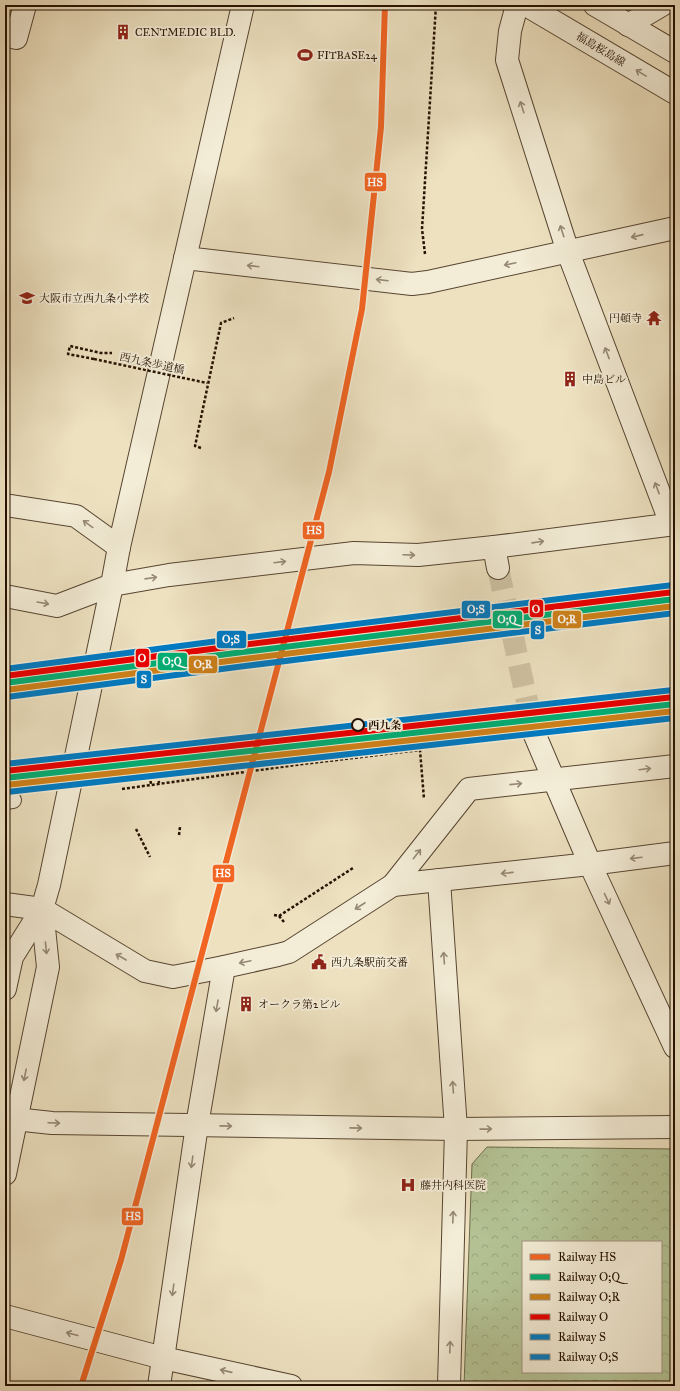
<svg xmlns="http://www.w3.org/2000/svg" width="680" height="1391" font-family="'IM FELL Great Primer','Noto Serif JP',serif">
  <defs>
    <pattern id="park-crowns" width="20" height="18" patternUnits="userSpaceOnUse"><rect width="20" height="18" fill="#b4c395"/><path d="M2 6a3 3 0 1 1 6 0M12 15a3 3 0 1 1 6 0" fill="none" stroke="#9ba67f"/></pattern>
  </defs>
  <rect width="100%" height="100%" fill="#ede1c0"/>
  <filter id="stains"><feTurbulence type="fractalNoise" baseFrequency=".005" numOctaves="4"/><feColorMatrix values="0 0 0 0 .2 0 0 0 0 .09 0 0 0 0 .02 0 0 0 .5 -.17"/></filter>
  <radialGradient id="worn" r=".72"><stop offset=".6" stop-color="#630" stop-opacity="0"/><stop offset="1" stop-color="#630" stop-opacity=".3"/></radialGradient>
  <path fill="url(#park-crowns)" stroke="#6c6a4b" fill-rule="evenodd" d="M 487,1147 L 675,1149 L 675,1386 L 464,1386 L 472,1164 ZM 523,1242 L 661,1242 L 661,1372 L 523,1372 Z"/>
  <g fill="none" stroke-linecap="round" stroke-linejoin="round">
    <polyline stroke="#cfc2a3" stroke-width="22" stroke-dasharray="22 11" stroke-linecap="butt" points="498,568 534,733"/>
    <g stroke="#574531" stroke-width="18">
      <polyline id="service" points="5,801 13,800"/>
    </g>
    <g stroke="#574531" stroke-width="24">
      <g id="pedestrian">
        <polyline points="494,547 498,568"/>
        <polyline points="534,733 554,780"/>
      </g>
    </g>
    <g stroke="#574531" stroke-width="24">
      <g id="minor">
        <polyline points="517,5 510,31 507,60 568,252 671,524"/>
        <polyline points="628,25 662,5"/>
        <polyline points="16,38 25,5"/>
        <polyline points="185,258 412,284 428,282 675,228"/>
        <polyline points="5,505 76,516 119,547"/>
        <polyline points="5,596 57,606 112,585 169,575 354,553 418,555 494,547 675,524"/>
        <polyline points="554,780 590,864 675,1047"/>
        <polyline points="439,880 456,1129 449,1386"/>
        <polyline points="393,885 590,864 675,853"/>
        <polyline points="5,904 42,909 145,971 173,977 224,967 278,955 289,952 393,885 469,789 675,766"/>
        <polyline points="5,1118 52,1123 456,1129 675,1127"/>
        <polyline points="5,1316 163,1358 291,1386"/>
        <polyline points="159,1386 197,1125 224,967"/>
      </g>
    </g>
    <g stroke="#574531" stroke-width="24">
      <g id="tertiary">
        <polyline points="526,5 675,93"/>
        <polyline points="595,5 675,52"/>
        <polyline points="5,989 12,957 42,909 49,885 112,585 119,547 243,5"/>
        <polyline points="5,1174 48,967 42,909"/>
      </g>
    </g>
    <g stroke="#251101" stroke-width="2.5" stroke-dasharray="3 2" stroke-linecap="butt">
      <polyline points="425,254 422,229 436,5"/>
      <polyline points="94,359 68,354 70,346 101,353 112,353"/>
      <polyline points="201,448 195,446 221,323 234,318"/>
      <polyline points="150,776 151,785"/>
      <polyline points="158,776 159,783"/>
      <polyline points="122,789 303,764 420,750 424,799"/>
      <polyline points="136,829 150,857"/>
      <polyline points="179,835 180,827"/>
      <polyline points="274,915 279,916 284,922"/>
      <polyline points="279,916 353,868"/>
    </g>
    <use href="#service" stroke="#f3ecd6" stroke-width="16"/>
    <use href="#pedestrian" stroke="#f3ecd6" stroke-width="22"/>
    <use href="#minor" stroke="#f3ecd6" stroke-width="22"/>
    <use href="#tertiary" stroke="#f3ecd6" stroke-width="22"/>
    <polyline stroke="#251101" stroke-width="2.5" stroke-dasharray="3 2" stroke-linecap="butt" points="94,359 207,383"/>
    <g stroke="#f3ecd6" stroke-width="9">
      <polyline id="rail-1" points="81,1386 121,1260 329,472 362,309 381,127 385,5"/>
    </g>
    <g stroke="#f3ecd6" stroke-width="9">
      <g id="rail-2">
        <polyline points="5,683 243,652 675,599"/>
        <polyline points="5,778 675,704"/>
      </g>
    </g>
    <g stroke="#f3ecd6" stroke-width="9">
      <g id="rail-3">
        <polyline points="6,690 244,659 675,606"/>
        <polyline points="6,785 675,711"/>
      </g>
    </g>
    <g stroke="#f3ecd6" stroke-width="9">
      <g id="rail-4">
        <polyline points="5,676 242,645 674,592"/>
        <polyline points="5,771 674,697"/>
      </g>
    </g>
    <g stroke="#f3ecd6" stroke-width="9">
      <g id="rail-5">
        <polyline points="7,697 245,666 675,613"/>
        <polyline points="7,792 675,718"/>
      </g>
    </g>
    <g stroke="#f3ecd6" stroke-width="9">
      <g id="rail-6">
        <polyline points="5,669 241,638 673,585"/>
        <polyline points="5,764 673,690"/>
      </g>
    </g>
    <use href="#rail-1" stroke="#f26522" stroke-width="6"/>
    <use href="#rail-2" stroke="#02ad73" stroke-width="6"/>
    <use href="#rail-3" stroke="#cd8019" stroke-width="6"/>
    <use href="#rail-4" stroke="#e80000" stroke-width="6"/>
    <use href="#rail-5" stroke="#007ac2" stroke-width="6"/>
    <use href="#rail-6" stroke="#007ac2" stroke-width="6"/>
  </g>
  <defs><path id="oneway-shaft" d="M-6 0H5M1.5-3L5.5 0L1.5 3" fill="none" stroke-width="1.6" stroke-linecap="round" stroke-linejoin="round"/></defs>
  <g stroke="#968976">
    <use href="#oneway-shaft" transform="translate(641 73) rotate(-149)"/>
    <use href="#oneway-shaft" transform="translate(522 107) rotate(-108)"/>
    <use href="#oneway-shaft" transform="translate(562 231) rotate(-108)"/>
    <use href="#oneway-shaft" transform="translate(637 236) rotate(167)"/>
    <use href="#oneway-shaft" transform="translate(510 264) rotate(168)"/>
    <use href="#oneway-shaft" transform="translate(253 266) rotate(-173)"/>
    <use href="#oneway-shaft" transform="translate(382 280) rotate(-173)"/>
    <use href="#oneway-shaft" transform="translate(607 353) rotate(-111)"/>
    <use href="#oneway-shaft" transform="translate(657 488) rotate(-111)"/>
    <use href="#oneway-shaft" transform="translate(88 524) rotate(-144)"/>
    <use href="#oneway-shaft" transform="translate(538 542) rotate(-8)"/>
    <use href="#oneway-shaft" transform="translate(409 555) rotate(2)"/>
    <use href="#oneway-shaft" transform="translate(280 562) rotate(-7)"/>
    <use href="#oneway-shaft" transform="translate(151 578) rotate(-8)"/>
    <use href="#oneway-shaft" transform="translate(43 603) rotate(10)"/>
    <use href="#oneway-shaft" transform="translate(645 769) rotate(-7)"/>
    <use href="#oneway-shaft" transform="translate(516 784) rotate(-6)"/>
    <use href="#oneway-shaft" transform="translate(417 854) rotate(-52)"/>
    <use href="#oneway-shaft" transform="translate(636 858) rotate(173)"/>
    <use href="#oneway-shaft" transform="translate(507 873) rotate(174)"/>
    <use href="#oneway-shaft" transform="translate(607 899) rotate(65)"/>
    <use href="#oneway-shaft" transform="translate(360 906) rotate(147)"/>
    <use href="#oneway-shaft" transform="translate(46 948) rotate(84)"/>
    <use href="#oneway-shaft" transform="translate(121 957) rotate(-150)"/>
    <use href="#oneway-shaft" transform="translate(444 958) rotate(-94)"/>
    <use href="#oneway-shaft" transform="translate(245 962) rotate(168)"/>
    <use href="#oneway-shaft" transform="translate(217 1006) rotate(100)"/>
    <use href="#oneway-shaft" transform="translate(25 1075) rotate(102)"/>
    <use href="#oneway-shaft" transform="translate(453 1087) rotate(-94)"/>
    <use href="#oneway-shaft" transform="translate(54 1123) rotate(2)"/>
    <use href="#oneway-shaft" transform="translate(226 1126) rotate(1)"/>
    <use href="#oneway-shaft" transform="translate(356 1128) rotate(1)"/>
    <use href="#oneway-shaft" transform="translate(486 1129) rotate(-1)"/>
    <use href="#oneway-shaft" transform="translate(192 1162) rotate(98)"/>
    <use href="#oneway-shaft" transform="translate(453 1217) rotate(-88)"/>
    <use href="#oneway-shaft" transform="translate(173 1290) rotate(98)"/>
    <use href="#oneway-shaft" transform="translate(72 1334) rotate(-165)"/>
    <use href="#oneway-shaft" transform="translate(450 1347) rotate(-88)"/>
    <use href="#oneway-shaft" transform="translate(226 1371) rotate(-167)"/>
  </g>
  <defs>
    <g id="building-bare" transform="scale(1.2)"><path d="M-4-6H4V6H1V3H-1V6H-4ZM-2.5-4.3h1.7v1.8h-1.7ZM.8-4.3h1.7v1.8H.8ZM-2.5-1h1.7V.8h-1.7ZM.8-1h1.7V.8H.8Z" fill="#8f2418" stroke="#f3ecd6" stroke-width="2.5" paint-order="stroke"/></g>
    <g id="stadium-bare" transform="scale(1.2)"><path d="M0-5a6.5 5 0 1 0 0 10a6.5 5 0 1 0 0-10ZM-3.5-1.8h7v3.6h-7Z" fill="#8f2418" stroke="#f3ecd6" stroke-width="2.5" paint-order="stroke"/></g>
    <g id="school-bare" transform="scale(1.2)"><path d="M0-5L7-2L0 1L-7-2ZM-4 1L0 2.5L4 1V4Q0 6-4 4Z" fill="#8f2418" stroke="#f3ecd6" stroke-width="2.5" paint-order="stroke"/></g>
    <g id="temple-bare" transform="scale(1.2)"><path d="M0-6L5-2H3V0L6.5 2.5H4V6H1.5V3h-3V6H-4V2.5H-6.5L-3 0V-2H-5Z" fill="#8f2418" stroke="#f3ecd6" stroke-width="2.5" paint-order="stroke"/></g>
    <g id="civic-bare" transform="scale(1.2)"><path d="M-.6-6.5H3V-4.5H.6V-3L4-1V1h2V6H-6V1h2V-1L-.6-3ZM-1.2 2.5V6h2.4V2.5Z" fill="#8f2418" stroke="#f3ecd6" stroke-width="2.5" paint-order="stroke"/></g>
    <g id="hospital-bare" transform="scale(1.2)"><path d="M-5-5h3v3.5h4V-5h3V5h-3V1.5h-4V5h-3Z" fill="#8f2418" stroke="#f3ecd6" stroke-width="2.5" paint-order="stroke"/></g>
  </defs>
  <g fill-rule="evenodd">
    <use href="#building-bare" x="123" y="32"/>
    <use href="#stadium-bare" x="305" y="55"/>
    <use href="#school-bare" x="27" y="298"/>
    <use href="#temple-bare" x="654" y="318"/>
    <use href="#building-bare" x="570" y="379"/>
    <use href="#civic-bare" x="319" y="962"/>
    <use href="#building-bare" x="246" y="1004"/>
    <use href="#hospital-bare" x="408" y="1185"/>
  </g>
  <circle fill="#f3ecd6" stroke="#251101" stroke-width="2" cx="358" cy="725" r="6"/>
  <g text-anchor="middle" stroke-width="4" stroke-linejoin="round" paint-order="stroke">
    <g font-size="11" fill="#251101" stroke="#f3ecd6" text-anchor="start">
      <text x="135" y="36">CENTMEDIC BLD.</text>
      <text x="317" y="59">FITBASE24</text>
      <text x="39" y="302">大阪市立西九条小学校</text>
      <text x="642" y="322" text-anchor="end">円頓寺</text>
      <text x="582" y="383">中島ビル</text>
      <text x="331" y="966">西九条駅前交番</text>
      <text x="258" y="1008">オークラ第2ビル</text>
      <text x="420" y="1189">藤井内科医院</text>
    </g>
    <g font-size="11" fill="#251101" stroke="#f3ecd6">
      <text transform="translate(601 49) rotate(31)" y="4">福島桜島線</text>
      <text transform="translate(152 363) rotate(12)" y="4">西九条歩道橋</text>
    </g>
    <g font-size="11" font-weight="bold" fill="#251101" stroke="#f3ecd6" text-anchor="start">
      <text x="368" y="729">西九条</text>
    </g>
  </g>
  <g stroke="#f3ecd6" stroke-width="1.5">
    <rect x="364" y="172" width="23" height="20" rx="4" fill="#f26522"/>
    <rect x="302" y="521" width="23" height="19" rx="4" fill="#f26522"/>
    <rect x="529" y="599" width="15" height="19" rx="4" fill="#e80000"/>
    <rect x="461" y="600" width="30" height="19" rx="4" fill="#007ac2"/>
    <rect x="552" y="610" width="30" height="19" rx="4" fill="#cd8019"/>
    <rect x="492" y="610" width="31" height="19" rx="4" fill="#02ad73"/>
    <rect x="530" y="620" width="15" height="20" rx="4" fill="#007ac2"/>
    <rect x="216" y="630" width="31" height="19" rx="4" fill="#007ac2"/>
    <rect x="135" y="648" width="15" height="20" rx="4" fill="#e80000"/>
    <rect x="157" y="652" width="31" height="19" rx="4" fill="#02ad73"/>
    <rect x="188" y="655" width="30" height="19" rx="4" fill="#cd8019"/>
    <rect x="136" y="670" width="16" height="19" rx="4" fill="#007ac2"/>
    <rect x="212" y="864" width="23" height="19" rx="4" fill="#f26522"/>
    <rect x="121" y="1207" width="23" height="19" rx="4" fill="#f26522"/>
  </g>
  <g font-size="11" text-anchor="middle" font-weight="bold" fill="#fff">
    <text x="375" y="186">HS</text>
    <text x="314" y="534">HS</text>
    <text x="536" y="613">O</text>
    <text x="476" y="613">O;S</text>
    <text x="567" y="623">O;R</text>
    <text x="507" y="623">O;Q</text>
    <text x="538" y="634">S</text>
    <text x="231" y="643">O;S</text>
    <text x="142" y="662">O</text>
    <text x="172" y="665">O;Q</text>
    <text x="203" y="668">O;R</text>
    <text x="144" y="683">S</text>
    <text x="223" y="877">HS</text>
    <text x="133" y="1220">HS</text>
  </g>
  <rect width="680" height="1391" fill="none" stroke="#ede1c0" stroke-width="20"/>
  <rect x="6" y="6" width="668" height="1379" fill="none" stroke="#251101" stroke-width="2"/>
  <rect x="10" y="10" width="660" height="1371" fill="none" stroke="#251101"/>
  <rect x="522" y="1241" width="140" height="132" fill="#f3ecd6" stroke="#a19481"/>
  <rect x="530" y="1254" width="20" height="6" fill="#f26522" stroke="#a19481"/>
  <text x="558" y="1261" font-size="12" fill="#251101">Railway HS</text>
  <rect x="530" y="1274" width="20" height="6" fill="#02ad73" stroke="#a19481"/>
  <text x="558" y="1281" font-size="12" fill="#251101">Railway O;Q</text>
  <rect x="530" y="1294" width="20" height="6" fill="#cd8019" stroke="#a19481"/>
  <text x="558" y="1301" font-size="12" fill="#251101">Railway O;R</text>
  <rect x="530" y="1314" width="20" height="6" fill="#e80000" stroke="#a19481"/>
  <text x="558" y="1321" font-size="12" fill="#251101">Railway O</text>
  <rect x="530" y="1334" width="20" height="6" fill="#007ac2" stroke="#a19481"/>
  <text x="558" y="1341" font-size="12" fill="#251101">Railway S</text>
  <rect x="530" y="1354" width="20" height="6" fill="#007ac2" stroke="#a19481"/>
  <text x="558" y="1361" font-size="12" fill="#251101">Railway O;S</text>
  <rect width="100%" height="100%" filter="url(#stains)"/>
  <rect width="100%" height="100%" fill="url(#worn)"/>
</svg>
